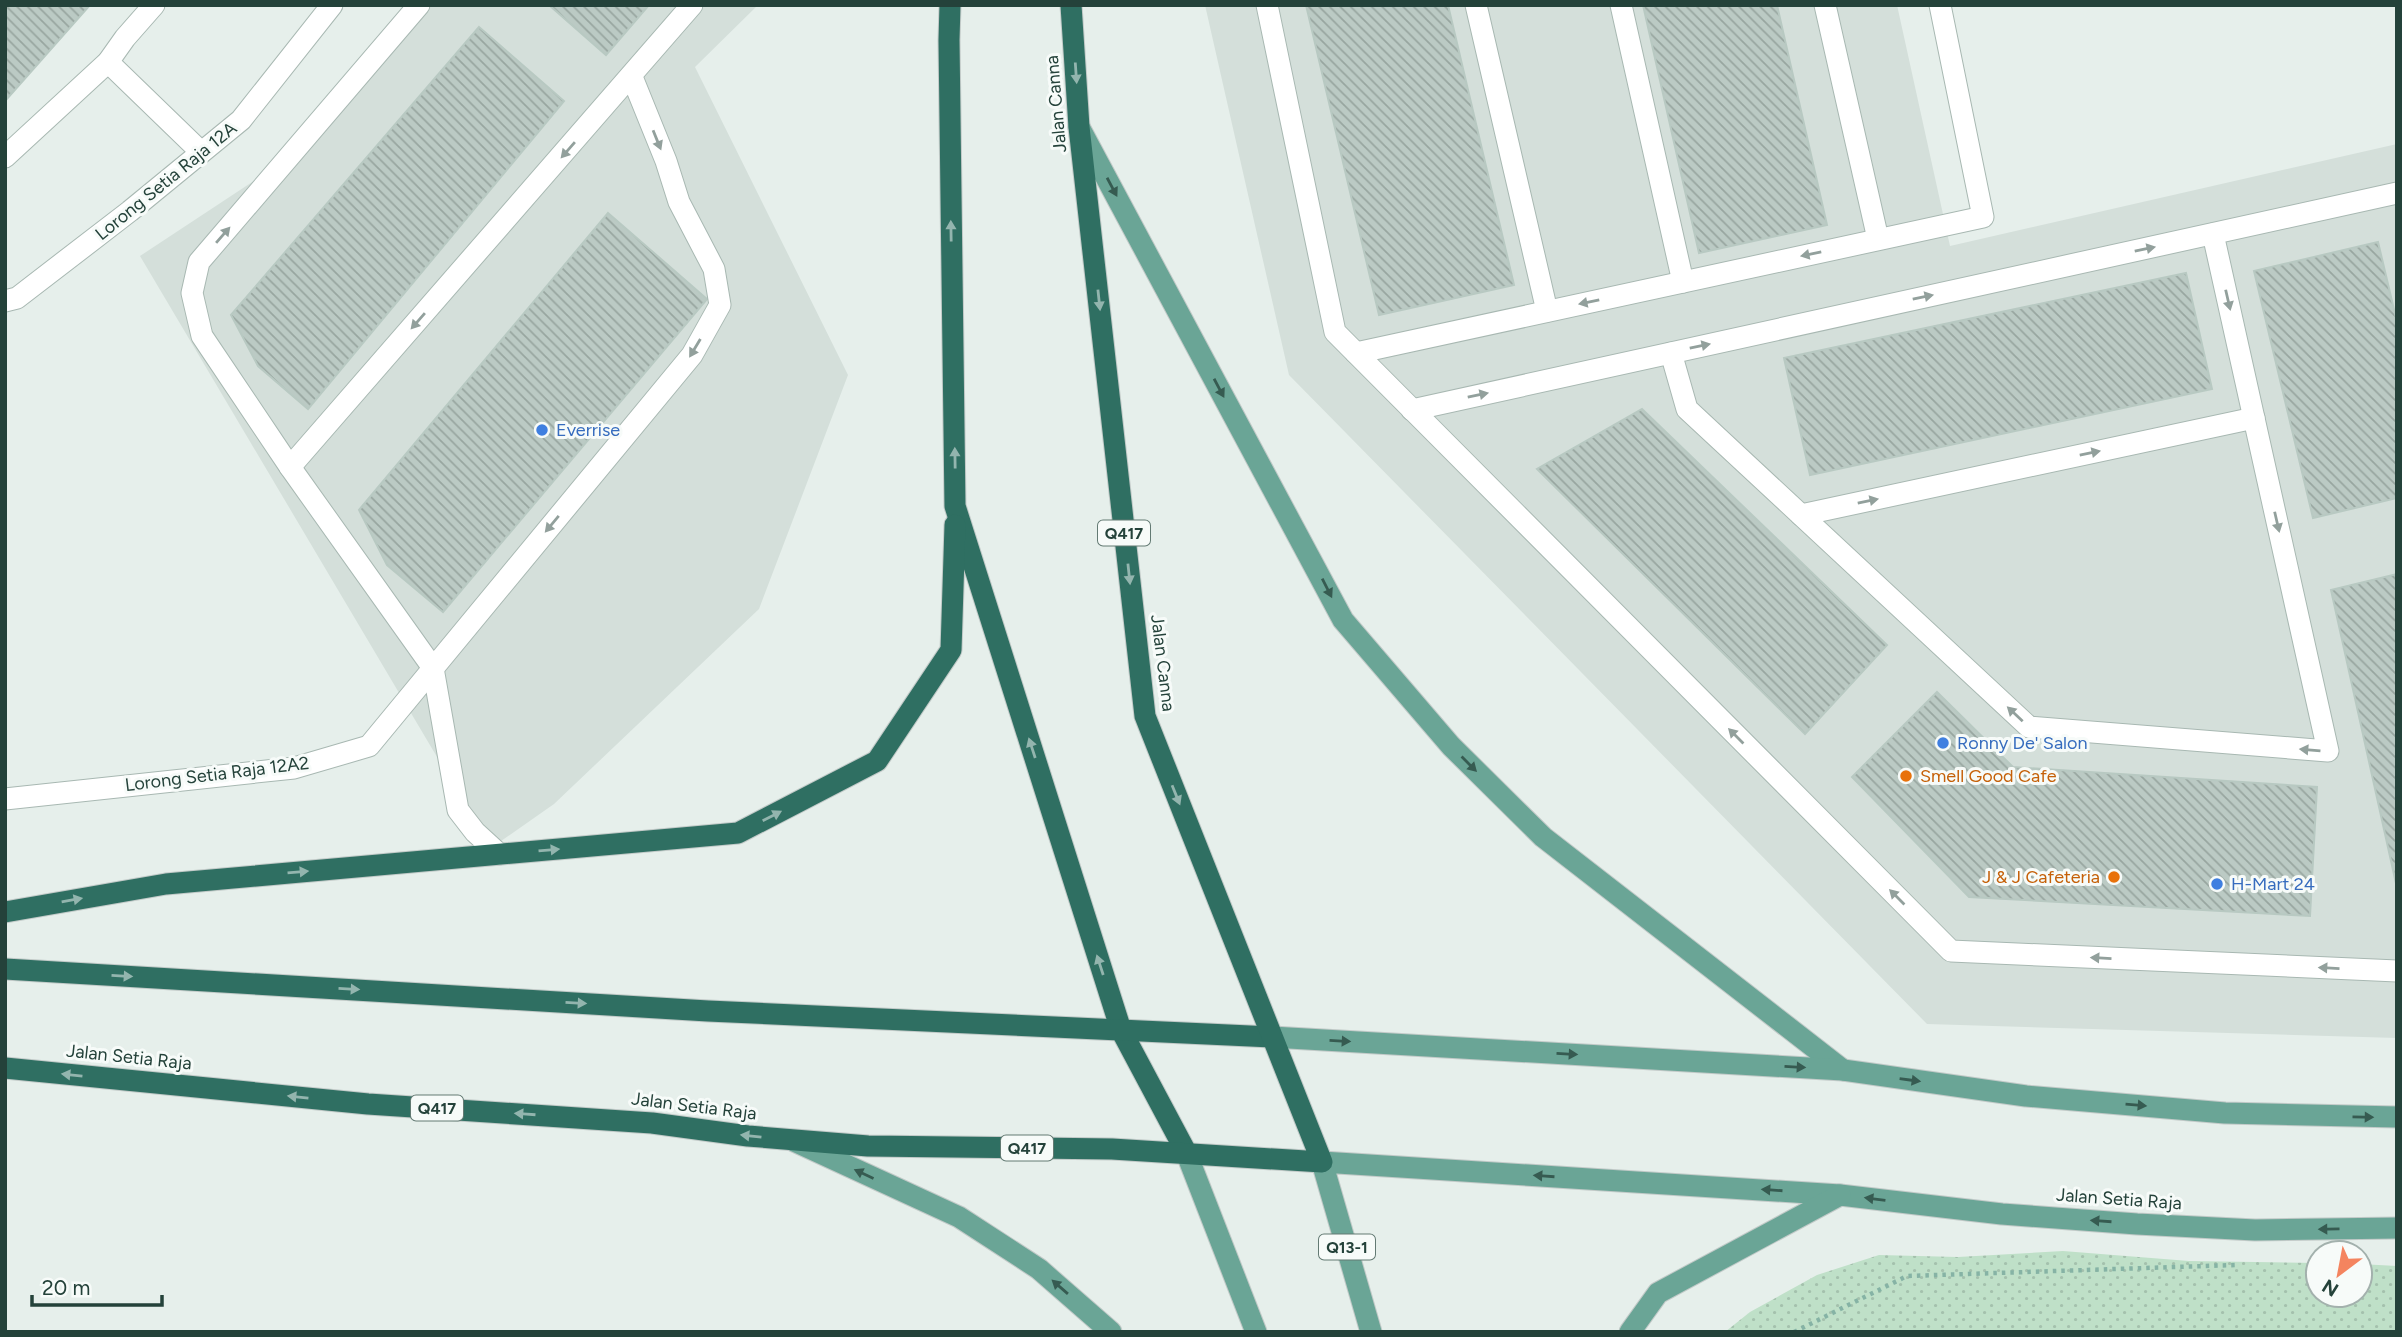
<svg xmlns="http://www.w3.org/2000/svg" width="2402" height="1337" font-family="Figtree,sans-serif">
  <defs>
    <pattern id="green-dots" width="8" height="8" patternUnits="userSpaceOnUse" patternTransform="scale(1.75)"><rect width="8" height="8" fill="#bfe0c8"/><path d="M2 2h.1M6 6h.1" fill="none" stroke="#a4c1ad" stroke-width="1.8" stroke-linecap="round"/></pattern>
    <pattern id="building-back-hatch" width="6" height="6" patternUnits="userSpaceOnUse" patternTransform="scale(1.75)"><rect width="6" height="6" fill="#bbcac4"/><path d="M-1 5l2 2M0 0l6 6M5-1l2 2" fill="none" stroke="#98a6a0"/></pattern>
  </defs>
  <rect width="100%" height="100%" fill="#e6efeb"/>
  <g fill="#d4dfda">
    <polygon points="404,5 758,5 695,67 848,375 759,609 554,804 491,848 140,256 263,175"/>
    <polygon points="1205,5 1897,5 1950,246 2397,144 2397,1038 1927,1024 1289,375"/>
  </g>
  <polygon fill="url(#green-dots)" points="2063,1251 2189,1261 2318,1263 2318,1295 2360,1295 2360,1264 2397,1266 2397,1332 1725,1332 1750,1312 1817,1275 1879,1255 1958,1257"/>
  <g fill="url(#building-back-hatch)" stroke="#b8c9c2" stroke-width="2">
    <polygon points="5,5 90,5 5,101"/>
    <polygon points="549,5 649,5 606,55"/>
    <polygon points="1306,5 1448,5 1514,285 1379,315"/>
    <polygon points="1643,5 1777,5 1827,225 1699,253"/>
    <polygon points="479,27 564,101 308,409 258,366 231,315"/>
    <polygon points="608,213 707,299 443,612 387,565 359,510"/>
    <polygon points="2378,242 2397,322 2397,498 2313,518 2254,271"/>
    <polygon points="2186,273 2212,389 1810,475 1784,358"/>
    <polygon points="1642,409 1887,645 1805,734 1537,469"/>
    <polygon points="2397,574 2397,888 2331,590"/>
    <polygon points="1937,692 2013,767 2317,787 2310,916 1969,897 1852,777"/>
  </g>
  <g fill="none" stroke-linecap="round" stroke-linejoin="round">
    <g stroke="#a8b8b2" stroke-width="23">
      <g id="minor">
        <polyline points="419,5 199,262 192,293 202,336 290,467 433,668 458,810 475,832 499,854"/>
        <polyline points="1267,5 1335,332 1951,951 2397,971"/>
        <polyline points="1476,5 1547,311"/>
        <polyline points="1621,5 1683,282"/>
        <polyline points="1825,5 1878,239"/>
        <polyline points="108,62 201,152"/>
        <polyline points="5,157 108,62 125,38 154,5"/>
        <polyline points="5,301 17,298 130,211 241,120 332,5"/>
        <polyline points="1356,353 1983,217 1940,5"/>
        <polyline points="1671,353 1687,409 2029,727 2328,751 2213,234"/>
        <polyline points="1412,410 2397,193"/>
        <polyline points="290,467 692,5"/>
        <polyline points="1801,515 2254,418"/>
        <polyline points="5,799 294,768 369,746 692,355 720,305 714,269 679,202 666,161 632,77"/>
      </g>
    </g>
    <g stroke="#c2cac8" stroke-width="23">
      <g id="major">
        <polyline points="1079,127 1343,620 1451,746 1543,837 1843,1070"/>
        <polyline points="1272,1037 1843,1070 2026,1096 2225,1113 2397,1117"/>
        <polyline points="794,1141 959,1217 1039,1269 1111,1332"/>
        <polyline points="1186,1152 1256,1332"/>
        <polyline points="1371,1332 1322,1162 1840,1195 2002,1214 2137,1224 2255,1230 2397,1228"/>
        <polyline points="1630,1332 1658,1293 1840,1195"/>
      </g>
    </g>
    <g stroke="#c2cac8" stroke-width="23">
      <g id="highway">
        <polyline points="950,5 949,40 955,506 1121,1030 1186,1152"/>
        <polyline points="5,912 166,884 738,833 877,761 951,650 955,525"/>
        <polyline points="5,969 708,1011 1272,1037"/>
        <polyline points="5,1068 368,1104 652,1123 748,1136 868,1146 1112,1149 1322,1162 1145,716 1079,127 1071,5"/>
      </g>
    </g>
    <polyline stroke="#86b3a5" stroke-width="4.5" stroke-dasharray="3.5 5" stroke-linecap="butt" points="1794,1332 1907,1276 2235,1265"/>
    <use href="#minor" stroke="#fff" stroke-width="21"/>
    <use href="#major" stroke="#6aa596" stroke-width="21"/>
    <use href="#highway" stroke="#2f6f62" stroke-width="21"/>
  </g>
  <defs><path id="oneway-solid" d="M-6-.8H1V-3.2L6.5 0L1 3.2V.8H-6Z" transform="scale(1.75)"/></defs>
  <g fill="#93b5ae">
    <use href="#oneway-solid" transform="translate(1076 73) rotate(86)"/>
    <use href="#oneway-solid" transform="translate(951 231) rotate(-91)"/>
    <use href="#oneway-solid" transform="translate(1099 300) rotate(84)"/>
    <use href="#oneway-solid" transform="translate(955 458) rotate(-91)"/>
    <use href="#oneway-solid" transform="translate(1129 574) rotate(84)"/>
    <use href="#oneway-solid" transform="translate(1032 748) rotate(-108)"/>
    <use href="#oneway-solid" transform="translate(1176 795) rotate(68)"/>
    <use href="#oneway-solid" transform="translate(772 816) rotate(-27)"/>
    <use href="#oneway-solid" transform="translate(549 850) rotate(-5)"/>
    <use href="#oneway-solid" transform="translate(298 872) rotate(-5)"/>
    <use href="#oneway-solid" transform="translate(72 900) rotate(-10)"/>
    <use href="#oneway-solid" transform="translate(1100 965) rotate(-108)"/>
    <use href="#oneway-solid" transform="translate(122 976) rotate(3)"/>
    <use href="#oneway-solid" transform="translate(349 989) rotate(3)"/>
    <use href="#oneway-solid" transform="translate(576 1003) rotate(3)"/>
    <use href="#oneway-solid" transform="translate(72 1075) rotate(-174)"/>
    <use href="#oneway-solid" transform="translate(298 1097) rotate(-174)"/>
    <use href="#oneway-solid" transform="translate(525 1114) rotate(-176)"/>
    <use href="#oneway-solid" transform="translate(751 1136) rotate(-174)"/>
  </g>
  <g fill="#92a09c">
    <use href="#oneway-solid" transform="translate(657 140) rotate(68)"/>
    <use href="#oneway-solid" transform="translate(568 150) rotate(131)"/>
    <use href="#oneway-solid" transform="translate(223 235) rotate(-49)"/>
    <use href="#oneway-solid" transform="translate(2145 249) rotate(-12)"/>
    <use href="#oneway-solid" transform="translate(1811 254) rotate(168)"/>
    <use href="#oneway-solid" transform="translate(1923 297) rotate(-12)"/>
    <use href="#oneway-solid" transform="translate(2228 300) rotate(77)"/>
    <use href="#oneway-solid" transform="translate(1589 302) rotate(168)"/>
    <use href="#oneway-solid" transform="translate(418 321) rotate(131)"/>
    <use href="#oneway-solid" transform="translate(1700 346) rotate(-12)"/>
    <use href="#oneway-solid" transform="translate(695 348) rotate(121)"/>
    <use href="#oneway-solid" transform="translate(1478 395) rotate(-12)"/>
    <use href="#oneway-solid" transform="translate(2090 453) rotate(-12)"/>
    <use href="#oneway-solid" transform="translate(1868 501) rotate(-12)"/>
    <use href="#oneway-solid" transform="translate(2277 522) rotate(77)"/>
    <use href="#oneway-solid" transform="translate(552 524) rotate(130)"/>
    <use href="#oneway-solid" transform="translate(2015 714) rotate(-137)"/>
    <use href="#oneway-solid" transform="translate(1736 736) rotate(-135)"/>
    <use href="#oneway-solid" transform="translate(2310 750) rotate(-175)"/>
    <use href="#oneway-solid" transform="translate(1897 897) rotate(-135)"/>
    <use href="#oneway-solid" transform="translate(2101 958) rotate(-177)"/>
    <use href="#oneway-solid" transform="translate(2329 968) rotate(-177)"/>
  </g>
  <g fill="#365b51">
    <use href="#oneway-solid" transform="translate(1112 187) rotate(62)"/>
    <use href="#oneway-solid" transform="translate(1219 388) rotate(62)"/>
    <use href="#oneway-solid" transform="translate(1327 588) rotate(63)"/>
    <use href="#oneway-solid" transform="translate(1469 764) rotate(45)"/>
    <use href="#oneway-solid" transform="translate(1340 1041) rotate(3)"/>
    <use href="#oneway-solid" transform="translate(1567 1054) rotate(3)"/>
    <use href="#oneway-solid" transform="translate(1795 1067) rotate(3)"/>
    <use href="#oneway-solid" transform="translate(1910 1080) rotate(8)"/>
    <use href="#oneway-solid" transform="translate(2136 1105) rotate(5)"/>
    <use href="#oneway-solid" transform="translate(2363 1117) rotate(1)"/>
    <use href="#oneway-solid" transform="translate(864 1174) rotate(-155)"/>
    <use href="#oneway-solid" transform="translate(1544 1176) rotate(-176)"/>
    <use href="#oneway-solid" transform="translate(1772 1190) rotate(-176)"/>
    <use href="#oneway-solid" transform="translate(1875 1199) rotate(-173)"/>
    <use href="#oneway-solid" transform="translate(2101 1221) rotate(-176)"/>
    <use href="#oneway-solid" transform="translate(2329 1229) rotate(179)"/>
    <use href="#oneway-solid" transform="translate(1060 1287) rotate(-139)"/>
  </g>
  <g fill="#3f7fe0" stroke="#f7fbf9" stroke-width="2.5">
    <circle cx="542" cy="430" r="7"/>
    <circle cx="1943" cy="743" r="7"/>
    <circle cx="2217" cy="884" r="7"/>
  </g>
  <g fill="#e8710a" stroke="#f7fbf9" stroke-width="2.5">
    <circle cx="1906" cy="776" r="7"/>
    <circle cx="2114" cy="877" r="7"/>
  </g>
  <g text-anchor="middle" stroke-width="6" stroke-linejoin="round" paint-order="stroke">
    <g fill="#f7fbf9" stroke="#637a73" stroke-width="2">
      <rect x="1098" y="520.5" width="52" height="25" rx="5"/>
      <rect x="411" y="1095.5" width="52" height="25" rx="5"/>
      <rect x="1001" y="1135.5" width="52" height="25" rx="5"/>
      <rect x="1319" y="1234.5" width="56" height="25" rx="5"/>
    </g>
    <g font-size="16" font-weight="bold" fill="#24423a">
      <text x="1124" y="539">Q417</text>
      <text x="437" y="1114">Q417</text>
      <text x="1027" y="1154">Q417</text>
      <text x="1347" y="1253">Q13-1</text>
    </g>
    <g font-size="18" fill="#24423a" stroke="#f7fbf9">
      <text transform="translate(1056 104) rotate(-95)" y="6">Jalan Canna</text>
      <text transform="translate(166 181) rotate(-39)" y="6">Lorong Setia Raja 12A</text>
      <text transform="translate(1163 663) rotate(83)" y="6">Jalan Canna</text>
      <text transform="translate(217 774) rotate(-7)" y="6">Lorong Setia Raja 12A2</text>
      <text transform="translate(129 1057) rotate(6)" y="6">Jalan Setia Raja</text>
      <text transform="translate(694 1106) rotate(7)" y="6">Jalan Setia Raja</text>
      <text transform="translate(2119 1199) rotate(4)" y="6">Jalan Setia Raja</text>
    </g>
    <g font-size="18" fill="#366cbe" stroke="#f7fbf9" text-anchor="start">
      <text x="556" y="436">Everrise</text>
      <text x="1957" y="749">Ronny De' Salon</text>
      <text x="2231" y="890">H-Mart 24</text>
    </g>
    <g font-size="18" fill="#c56008" stroke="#f7fbf9" text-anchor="start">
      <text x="1920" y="782">Smell Good Cafe</text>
      <text x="2100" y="883" text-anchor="end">J &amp; J Cafeteria</text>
    </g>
  </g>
  <rect width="2402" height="1337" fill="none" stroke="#24423a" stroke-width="14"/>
  <g transform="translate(2339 1274) rotate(212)"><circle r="33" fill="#f7fbf9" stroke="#a3b1ad" stroke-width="2"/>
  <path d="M0-5L12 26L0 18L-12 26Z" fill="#f4845f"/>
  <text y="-10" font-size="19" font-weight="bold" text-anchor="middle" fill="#24423a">N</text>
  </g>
  <path d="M32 1295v10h130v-10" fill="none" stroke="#24423a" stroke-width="3.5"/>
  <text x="42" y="1295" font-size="21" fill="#24423a" stroke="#f7fbf9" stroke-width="5" paint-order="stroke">20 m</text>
</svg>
